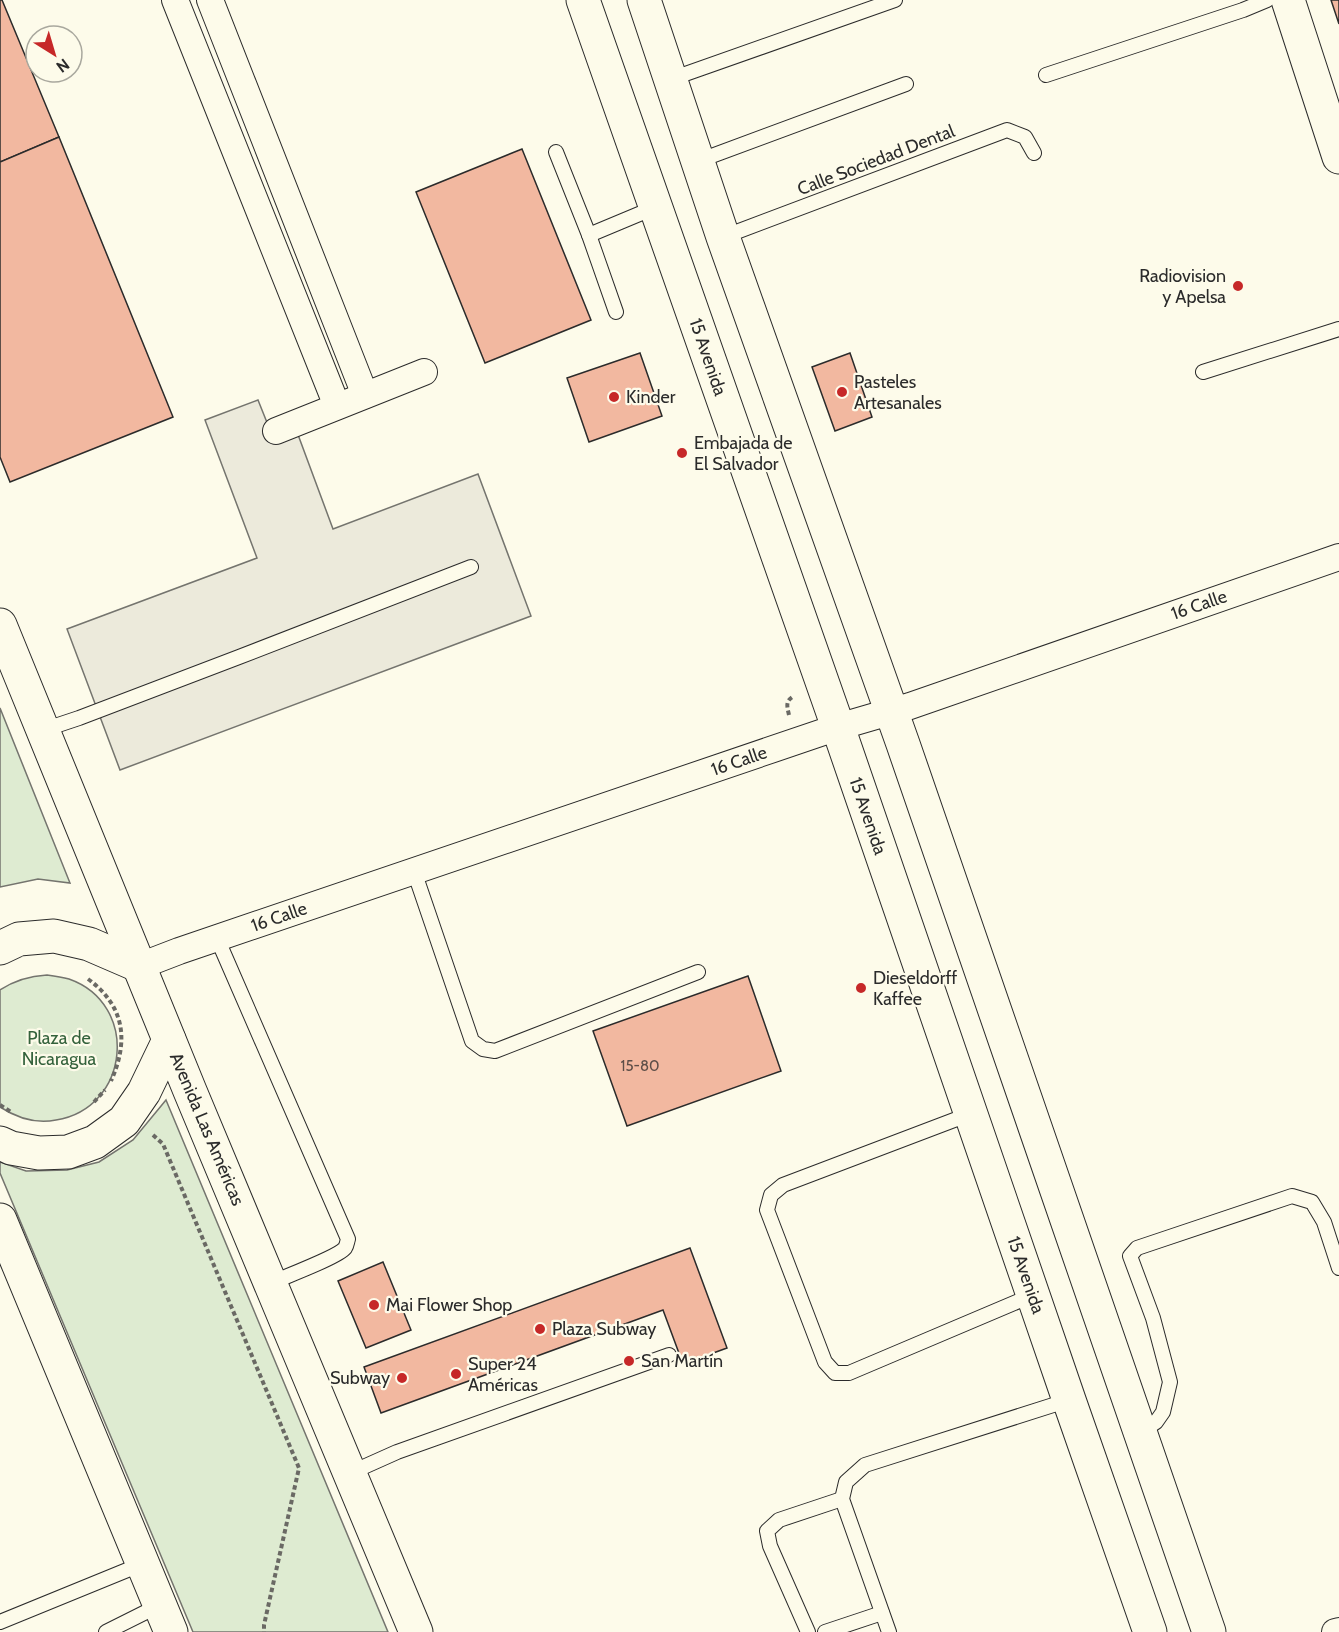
<svg xmlns="http://www.w3.org/2000/svg" width="1339" height="1632" font-family="Cabin,sans-serif">
  <rect width="100%" height="100%" fill="#fdfbea"/>
  <g fill="#deebd1" stroke="#74746e" stroke-width="1.5">
    <polygon points="0,708 70,883 38,879 0,887"/>
    <path d="M 47,975 C 55,976 62,977 69,979 C 140,1004 130,1108 56,1120 C 36,1124 17,1118 0,1107 L 0,990 C 15,980 29,976 47,975 Z"/>
    <polygon points="166,1100 388,1632 193,1632 0,1173 0,1162 26,1171 67,1170 99,1162 133,1140"/>
  </g>
  <polygon fill="#eceadb" stroke="#74746e" stroke-width="1.5" points="258,400 274,440 297,432 333,529 478,474 531,616 120,770 67,629 257,558 205,420"/>
  <g fill="#f2b8a0" stroke="#2b2b2b" stroke-width="1.5">
    <polygon points="0,0 2,0 59,137 0,162"/>
    <polygon points="1331,0 1339,0 1339,24"/>
    <polygon points="59,137 173,417 10,482 0,457 0,162"/>
    <polygon points="522,149 591,320 485,363 416,192"/>
    <polygon points="640,353 662,416 589,442 567,378"/>
    <polygon points="850,353 872,417 835,431 812,367"/>
    <polygon points="748,976 781,1071 627,1126 593,1031"/>
    <polygon points="690,1248 727,1348 683,1364 663,1310 381,1413 364,1367"/>
    <polygon points="383,1262 411,1330 366,1348 338,1281"/>
  </g>
  <g fill="none" stroke-linecap="round" stroke-linejoin="round">
    <g stroke="#2b2b2b" stroke-width="16">
      <g id="service">
        <polyline points="1046,75 1243,10 1267,0"/>
        <polyline points="671,79 895,0"/>
        <polyline points="556,152 589,235"/>
        <polyline points="698,161 906,84"/>
        <polyline points="723,237 1007,130 1025,137 1034,153"/>
        <polyline points="616,312 589,235 656,207"/>
        <polyline points="1203,372 1339,329"/>
        <polyline points="43,730 79,718 239,657 471,567"/>
        <polyline points="414,871 472,1041 483,1049 495,1051 698,972"/>
        <path d="M 217,938 L 348,1239 C 347,1242 347,1245 345,1248 C 338,1257 284,1277 271,1283"/>
        <polyline points="970,1114 783,1185 771,1195 767,1210 825,1362 835,1373 849,1373 1033,1295"/>
        <polyline points="1141,1432 1156,1422 1163,1412 1170,1382 1153,1318 1130,1256 1137,1248 1292,1196 1312,1202 1324,1222 1339,1268"/>
        <polyline points="350,1473 397,1452 669,1355"/>
        <polyline points="0,1622 142,1564"/>
        <polyline points="106,1632 160,1605"/>
        <polyline points="808,1632 770,1546 767,1531 779,1520 842,1499"/>
        <polyline points="825,1632 882,1613"/>
        <polyline points="889,1632 842,1499 846,1482 865,1465 1069,1400"/>
      </g>
    </g>
    <g stroke="#2b2b2b" stroke-width="28">
      <g id="minor">
        <polyline points="175,0 337,406"/>
        <polyline points="210,0 365,395"/>
        <polyline points="276,431 424,372"/>
        <polyline points="140,966 179,951 838,727 910,706 1339,557"/>
        <polyline points="1335,1632 1339,1631"/>
      </g>
    </g>
    <g stroke="#2b2b2b" stroke-width="35">
      <g id="tertiary">
        <polyline points="583,0 838,727 1069,1400 1150,1632"/>
        <polyline points="644,0 723,237 903,744 1209,1632"/>
      </g>
    </g>
    <g stroke="#2b2b2b" stroke-width="35">
      <g id="primary">
        <polyline points="1288,0 1339,157"/>
        <polyline points="0,625 190,1091 416,1632"/>
        <polyline points="0,948 19,939 54,936 89,944 140,966"/>
        <polyline points="0,1143 11,1148 39,1153 68,1152 95,1142 124,1121 144,1092 169,1040"/>
        <polyline points="0,1220 171,1632"/>
      </g>
    </g>
    <g stroke="#6a6964" stroke-width="4" stroke-dasharray="4.5 3" stroke-linecap="butt">
      <path d="M 789,715 C 787,706 785,701 794,696"/>
      <path d="M 88,979 C 125,1006 129,1041 111,1081"/>
      <polyline points="94,1102 105,1090"/>
      <polyline points="0,1105 11,1112"/>
      <polyline points="153,1135 163,1144 299,1468 264,1625 264,1632"/>
    </g>
    <use href="#service" stroke="#fdfbea" stroke-width="14"/>
    <use href="#minor" stroke="#fdfbea" stroke-width="26"/>
    <use href="#tertiary" stroke="#fdfbea" stroke-width="33"/>
    <use href="#primary" stroke="#fdfbea" stroke-width="33"/>
  </g>
  <g fill="#c62828" stroke="#fdfbea" stroke-width="2">
    <circle cx="1238" cy="286" r="6"/>
    <circle cx="842" cy="392" r="6"/>
    <circle cx="614" cy="397" r="6"/>
    <circle cx="682" cy="453" r="6"/>
    <circle cx="861" cy="988" r="6"/>
    <circle cx="374" cy="1305" r="6"/>
    <circle cx="540" cy="1329" r="6"/>
    <circle cx="629" cy="1361" r="6"/>
    <circle cx="456" cy="1374" r="6"/>
    <circle cx="402" cy="1378" r="6"/>
  </g>
  <g text-anchor="middle" stroke-width="4.5" stroke-linejoin="round" paint-order="stroke">
    <g font-size="15" fill="#5d4e48">
      <text x="640" y="1071">15-80</text>
    </g>
    <g font-size="18" fill="#2b2b2b" stroke="#fdfbea">
      <text transform="translate(876 160) rotate(-21)" y="6">Calle Sociedad Dental</text>
      <text transform="translate(708 357) rotate(71)" y="6">15 Avenida</text>
      <text transform="translate(1199 605) rotate(-19)" y="6">16 Calle</text>
      <text transform="translate(739 761) rotate(-19)" y="6">16 Calle</text>
      <text transform="translate(868 816) rotate(71)" y="6">15 Avenida</text>
      <text transform="translate(279 917) rotate(-19)" y="6">16 Calle</text>
      <text transform="translate(207 1129) rotate(67)" y="6">Avenida Las Américas</text>
      <text transform="translate(1026 1275) rotate(71)" y="6">15 Avenida</text>
    </g>
    <g font-size="18" fill="#2b2b2b" stroke="#fdfbea" text-anchor="start">
      <text x="1226" y="282" text-anchor="end">Radiovision<tspan x="1226" dy="21">y Apelsa</tspan></text>
      <text x="854" y="388">Pasteles<tspan x="854" dy="21">Artesanales</tspan></text>
      <text x="626" y="403">Kinder</text>
      <text x="694" y="449">Embajada de<tspan x="694" dy="21">El Salvador</tspan></text>
      <text x="873" y="984">Dieseldorff<tspan x="873" dy="21">Kaffee</tspan></text>
      <text x="386" y="1311">Mai Flower Shop</text>
      <text x="552" y="1335">Plaza Subway</text>
      <text x="641" y="1367">San Martín</text>
      <text x="468" y="1370">Super 24<tspan x="468" dy="21">Américas</tspan></text>
      <text x="390" y="1384" text-anchor="end">Subway</text>
    </g>
    <g font-size="18" fill="#34623c" stroke="#fdfbea">
      <text x="59" y="1044">Plaza de<tspan x="59" dy="21">Nicaragua</tspan></text>
    </g>
  </g>
  <g transform="translate(54 54) rotate(143)"><circle r="28" fill="#fdfbea" stroke="#a9a89e" stroke-width="1.5"/>
  <path d="M0-4.5L10 22L0 15L-10 22Z" fill="#c62828"/>
  <text y="-9" font-size="16" font-weight="bold" text-anchor="middle" fill="#2b2b2b">N</text>
  </g>
</svg>
